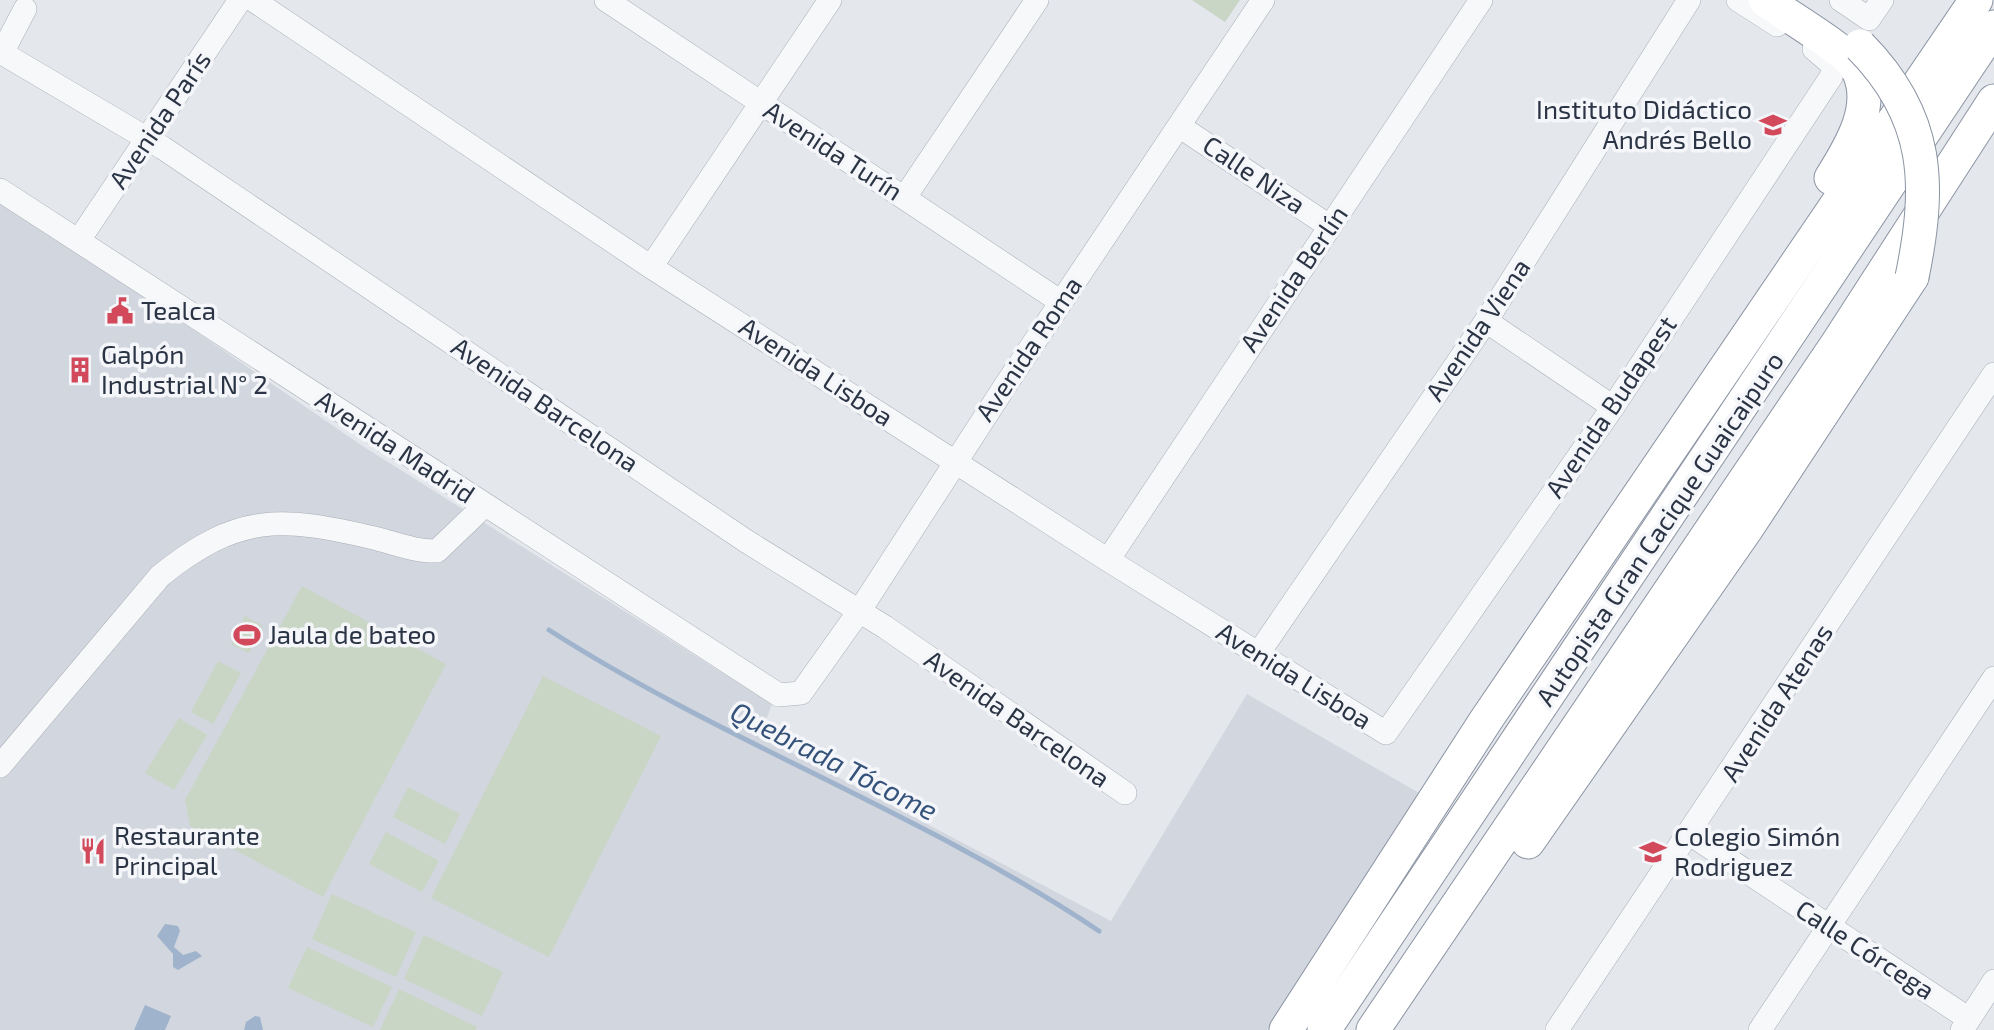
<svg xmlns="http://www.w3.org/2000/svg" width="1994" height="1030" font-family="'Exo 2',sans-serif">
  <rect width="100%" height="100%" fill="#e4e7ec"/>
  <polygon fill="#d2d6de" points="0,197 361,445 772,704 760,736 1111,921 1247,694 1419,793 1267,1030 0,1030"/>
  <g fill="#c9d6c5">
    <polygon points="1192,0 1240,0 1225,22"/>
    <polygon points="302,586 446,664 323,897 190,826 185,800"/>
    <polygon points="245,616 263,626 249,653 231,644"/>
    <polygon points="218,661 241,673 213,724 191,712"/>
    <polygon points="543,676 661,736 549,957 431,898"/>
    <polygon points="179,718 207,735 174,790 145,773"/>
    <polygon points="408,787 460,814 445,844 393,817"/>
    <polygon points="386,832 439,861 422,892 369,864"/>
    <polygon points="332,894 416,932 396,977 312,939"/>
    <polygon points="424,935 503,972 482,1016 404,979"/>
    <polygon points="307,947 392,987 373,1027 288,988"/>
    <polygon points="399,989 477,1027 476,1030 380,1030"/>
  </g>
  <g fill="#9fb4cc">
    <polygon points="165,924 178,926 180,931 174,947 183,955 196,951 202,956 178,970 173,967 173,954 157,936"/>
    <polygon points="145,1005 171,1016 165,1030 134,1030"/>
    <polygon points="255,1016 260,1017 263,1030 244,1030 246,1022"/>
  </g>
  <g fill="none" stroke-linecap="round" stroke-linejoin="round">
    <path stroke="#9fb4cc" stroke-width="5" d="M 549,630 C 725,743 925,814 1099,931"/>
    <g stroke="#a9aeb7" stroke-width="24">
      <g id="minor">
        <polyline points="253,0 651,267 1108,560 1386,733 1613,407 1831,77 1834,66 1814,49"/>
        <polyline points="606,0 1061,302"/>
        <polyline points="1738,0 1777,25"/>
        <polyline points="1841,0 1869,19 1882,0"/>
        <polyline points="25,9 2,53 163,148 746,541 885,627 1125,793"/>
        <polyline points="1179,126 1329,226"/>
        <polyline points="0,190 779,695 801,693 860,610 1007,383 1263,0"/>
        <polyline points="905,197 1037,0"/>
        <polyline points="79,240 240,0"/>
        <polyline points="651,267 830,0"/>
        <polyline points="1486,321 1613,407"/>
        <polyline points="1108,560 1481,0"/>
        <polyline points="1258,654 1486,321 1689,0"/>
        <path d="M 0,766 L 160,576 C 238,513 281,516 374,538 C 394,543 417,552 437,551 L 484,506"/>
        <polyline points="1690,834 1969,1019"/>
        <polyline points="1557,1030 1994,374"/>
        <polyline points="1760,1030 1994,678"/>
        <polyline points="1962,1030 1994,981"/>
      </g>
    </g>
    <g stroke="#8b94a3" stroke-width="35">
      <g id="highway">
        <path d="M 1765,0 C 1785,14 1846,50 1856,67 C 1878,103 1850,148 1831,178"/>
        <polyline points="1528,842 1747,528 1912,277"/>
        <polyline points="1286,1030 1486,720 1976,0"/>
        <polyline points="1324,1030 1994,27"/>
        <polyline points="1373,1030 1837,344 1994,101"/>
      </g>
    </g>
    <use href="#minor" stroke="#f7f8fa" stroke-width="23"/>
    <use href="#highway" stroke="#fff" stroke-width="33"/>
    <g stroke="#8b94a3" stroke-width="35" stroke-linecap="butt">
      <path id="highway-bridge" d="M 1860,46 C 1930,117 1931,185 1912,277"/>
    </g>
    <use href="#highway-bridge" stroke="#fff" stroke-width="33"/>
  </g>
  <defs>
    <g id="school-bare" transform="scale(2.1)"><path d="M0-5L7-2L0 1L-7-2ZM-4 1L0 2.5L4 1V4Q0 6-4 4Z" fill="#d1495b" stroke="#f4f6f9" stroke-width="2.5" paint-order="stroke"/></g>
    <g id="civic-bare" transform="scale(2.1)"><path d="M-.6-6.5H3V-4.5H.6V-3L4-1V1h2V6H-6V1h2V-1L-.6-3ZM-1.2 2.5V6h2.4V2.5Z" fill="#d1495b" stroke="#f4f6f9" stroke-width="2.5" paint-order="stroke"/></g>
    <g id="building-bare" transform="scale(2.1)"><path d="M-4-6H4V6H1V3H-1V6H-4ZM-2.5-4.3h1.7v1.8h-1.7ZM.8-4.3h1.7v1.8H.8ZM-2.5-1h1.7V.8h-1.7ZM.8-1h1.7V.8H.8Z" fill="#d1495b" stroke="#f4f6f9" stroke-width="2.5" paint-order="stroke"/></g>
    <g id="stadium-bare" transform="scale(2.1)"><path d="M0-5a6.5 5 0 1 0 0 10a6.5 5 0 1 0 0-10ZM-3.5-1.8h7v3.6h-7Z" fill="#d1495b" stroke="#f4f6f9" stroke-width="2.5" paint-order="stroke"/></g>
    <g id="restaurant-bare" transform="scale(2.1)"><path d="M-5-6h1v4h1v-4h1v4h1v-4h1v5L-1.5 .5V6h-2V.5L-5-1ZM5-6V6H3V1.5H1.5Q1.5-4 5-6Z" fill="#d1495b" stroke="#f4f6f9" stroke-width="2.5" paint-order="stroke"/></g>
  </defs>
  <g fill-rule="evenodd">
    <use href="#school-bare" x="1773" y="125"/>
    <use href="#civic-bare" x="120" y="311"/>
    <use href="#building-bare" x="80" y="370"/>
    <use href="#stadium-bare" x="247" y="635"/>
    <use href="#restaurant-bare" x="93" y="851"/>
    <use href="#school-bare" x="1653" y="852"/>
  </g>
  <g text-anchor="middle" stroke-width="7" stroke-linejoin="round" paint-order="stroke">
    <g font-size="26" fill="#2b3445" stroke="#f4f6f9" text-anchor="start">
      <text x="1752" y="119" text-anchor="end">Instituto Didáctico<tspan x="1752" dy="30">Andrés Bello</tspan></text>
      <text x="141" y="320">Tealca</text>
      <text x="101" y="364">Galpón<tspan x="101" dy="30">Industrial N° 2</tspan></text>
      <text x="268" y="644">Jaula de bateo</text>
      <text x="114" y="845">Restaurante<tspan x="114" dy="30">Principal</tspan></text>
      <text x="1674" y="846">Colegio Simón<tspan x="1674" dy="30">Rodriguez</tspan></text>
    </g>
    <g font-size="26" fill="#2b3445" stroke="#f4f6f9">
      <text transform="translate(160 120) rotate(-56)" y="9">Avenida París</text>
      <text transform="translate(833 151) rotate(33)" y="9">Avenida Turín</text>
      <text transform="translate(1254 175) rotate(34)" y="9">Calle Niza</text>
      <text transform="translate(1294 279) rotate(-56)" y="9">Avenida Berlín</text>
      <text transform="translate(1478 330) rotate(-56)" y="9">Avenida Viena</text>
      <text transform="translate(1029 349) rotate(-56)" y="9">Avenida Roma</text>
      <text transform="translate(816 372) rotate(33)" y="9">Avenida Lisboa</text>
      <text transform="translate(545 405) rotate(34)" y="9">Avenida Barcelona</text>
      <text transform="translate(1611 407) rotate(-56)" y="9">Avenida Budapest</text>
      <text transform="translate(395 447) rotate(33)" y="9">Avenida Madrid</text>
      <text transform="translate(1660 529) rotate(-56)" y="9">Autopista Gran Cacique Guaicaipuro</text>
      <text transform="translate(1294 676) rotate(32)" y="9">Avenida Lisboa</text>
      <text transform="translate(1777 703) rotate(-57)" y="9">Avenida Atenas</text>
      <text transform="translate(1017 719) rotate(35)" y="9">Avenida Barcelona</text>
      <text transform="translate(1865 950) rotate(33)" y="9">Calle Córcega</text>
    </g>
    <g font-size="28" font-style="italic" fill="#34527a" stroke="#f4f6f9">
      <text transform="translate(834 761) rotate(27)" y="10">Quebrada Tócome</text>
    </g>
  </g>
</svg>
